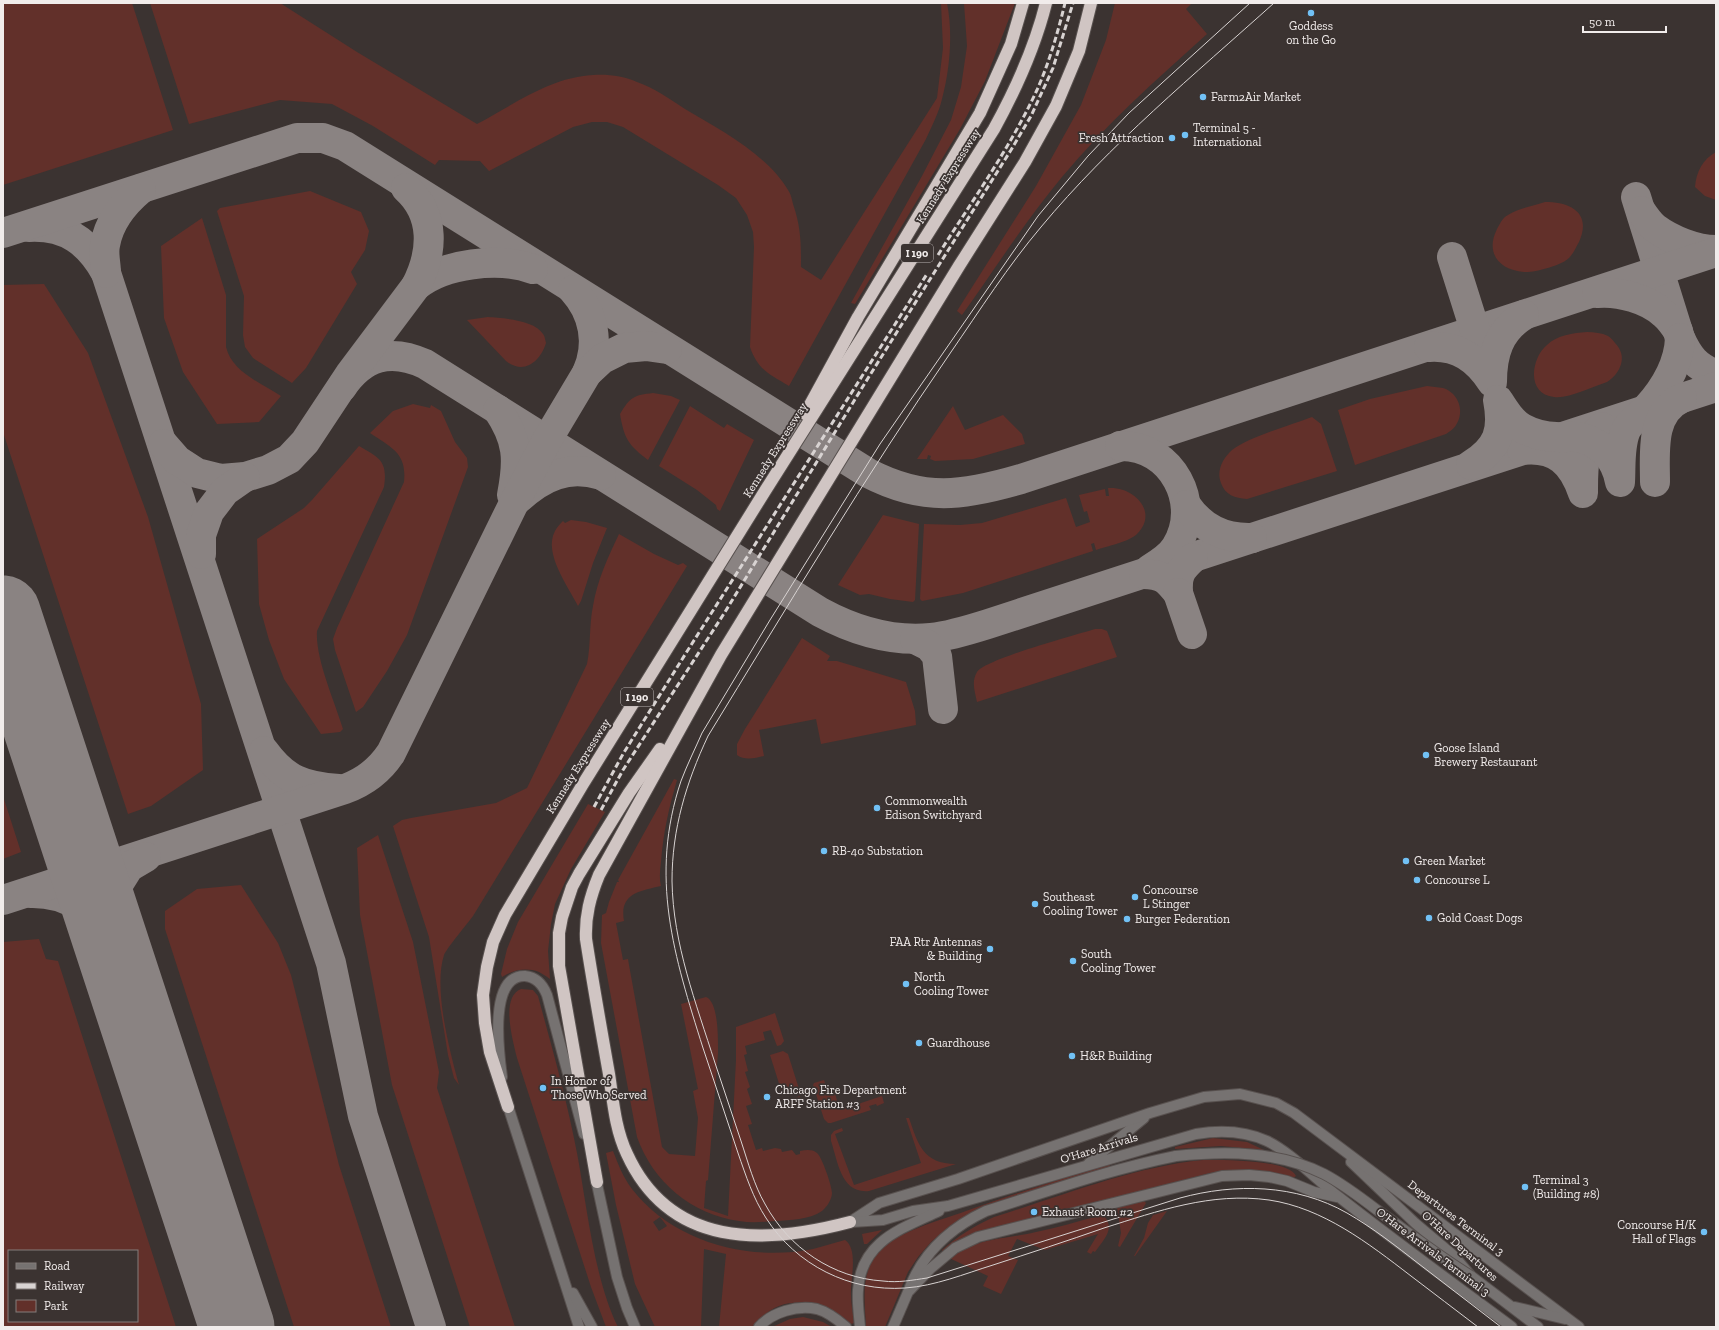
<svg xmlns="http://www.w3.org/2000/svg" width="1719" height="1330" font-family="'Zilla Slab',serif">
  <rect width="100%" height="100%" fill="#3b3331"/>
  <g fill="#62302a" fill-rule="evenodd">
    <polygon points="3,3 132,3 173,130 3,185"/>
    <path d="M 150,3 L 280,3 L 357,52 L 477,124 C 513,105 551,77 593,75 C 608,74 624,76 637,82 C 654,88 670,99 685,109 C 719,129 768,155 788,190 C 791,194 792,200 793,204 C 801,227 801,243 801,267 L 821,280 L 937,98 L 943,48 L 941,3 L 947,3 C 953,33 950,69 942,99 C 939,112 932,126 926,139 L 789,386 C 769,374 758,370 750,347 L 754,247 L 753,232 L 747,215 L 736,198 L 718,185 L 623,127 L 607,122 L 592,122 L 573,127 L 489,171 L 480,161 L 439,160 L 435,165 L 373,126 L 332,104 L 280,100 L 189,124 Z"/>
    <polygon points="964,3 1015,3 985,81 960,129 855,304 851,303 922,176 951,120 961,87 967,46"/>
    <path d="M 1115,3 L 1192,3 L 1186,9 L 1207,34 C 1157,79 1106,124 1062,177 C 1026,220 995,269 962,315 L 957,311 L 1036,186 L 1081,105 L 1106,40 Z"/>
    <path d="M 1716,152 L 1716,200 L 1705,196 L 1695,187 C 1696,172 1703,159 1716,152 Z"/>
    <polygon points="310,191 361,212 369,231 365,250 351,272 357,284 306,368 292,383 253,358 245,347 243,335 244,296 217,211 220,208"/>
    <path d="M 1545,202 C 1571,202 1592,213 1579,242 C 1575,249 1572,257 1565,261 C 1557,266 1534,273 1524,272 C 1499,270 1485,253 1497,229 C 1500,224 1502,218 1508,215 C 1518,208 1534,206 1545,202 Z"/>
    <path d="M 202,218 L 226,295 L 226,347 C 232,372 261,383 281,396 L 259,422 L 217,424 L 183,372 L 164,318 L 161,246 Z"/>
    <polygon points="44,284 88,353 148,517 201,704 203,770 151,806 128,814 3,432 3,285"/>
    <path d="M 488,317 C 502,318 535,320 543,334 C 545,336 545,340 546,343 C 540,362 524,375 506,361 L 467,320 Z"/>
    <path d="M 1587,332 C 1594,332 1602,333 1608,336 C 1611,338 1613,340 1615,343 C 1628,356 1621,373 1607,382 C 1592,387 1568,399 1554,397 C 1526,394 1531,358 1547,345 C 1557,335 1573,333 1587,332 Z"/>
    <path d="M 1427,386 C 1432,387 1438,387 1443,388 C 1459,393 1465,412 1456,425 C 1454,429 1449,432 1446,434 L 1355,465 L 1338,410 L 1370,399 Z"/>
    <path d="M 653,393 L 671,396 L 680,400 L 648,460 C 628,445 624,438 620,414 C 630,397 634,395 653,393 Z"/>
    <path d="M 413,404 L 430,408 L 431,405 L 441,411 L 455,442 L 467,458 L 468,467 L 407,635 L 387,671 L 363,707 L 356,712 L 335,650 L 333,639 L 337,628 L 404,482 C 407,453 392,448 370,433 L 393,411 Z"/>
    <polygon points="690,406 724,428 727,424 754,440 720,511 717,509 716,505 697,490 659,466"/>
    <polygon points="953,406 965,430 1003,415 1022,434 1025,444 973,459 935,461 930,459 931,456 928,455 927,459 917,459"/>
    <path d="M 1312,417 L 1321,424 L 1337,471 L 1247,499 C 1235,498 1225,495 1221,483 C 1216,471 1223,458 1232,450 C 1249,437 1291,425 1312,417 Z"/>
    <path d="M 359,446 C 379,458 388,460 384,487 L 317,631 C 315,658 335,702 343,729 L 340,732 L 321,734 L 284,679 L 269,640 L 259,604 L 257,539 L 304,508 L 312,500 Z"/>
    <path d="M 1108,488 C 1134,486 1159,512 1137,534 C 1129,542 1107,546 1096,550 L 1094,543 L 1091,544 L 1093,551 L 963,593 L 922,601 L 920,599 L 924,524 L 960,525 L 982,523 L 1066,498 L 1076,527 L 1090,522 L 1087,511 L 1084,512 L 1079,495 L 1105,489 L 1106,496 L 1109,496 Z"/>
    <polygon points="883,515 919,524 915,600 913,602 890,599 869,594 860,595 838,585"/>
    <path d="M 571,520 L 586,522 L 607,528 L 593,563 L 581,601 L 578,606 C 568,586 543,553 555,531 C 557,527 560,524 563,521 L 565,523 Z"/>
    <path d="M 619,534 L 654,554 L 678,565 L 683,563 L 687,566 L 473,916 C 467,924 447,948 444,955 C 433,989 450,1052 459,1085 L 454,1078 L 448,1055 L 429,937 L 393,826 L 402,820 L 411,818 L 496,803 L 527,788 L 587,664 C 591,645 589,625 593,606 C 597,581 608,557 619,534 Z"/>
    <path d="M 1095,629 L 1102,629 L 1107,631 L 1117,657 L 977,702 C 975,692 971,682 977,672 C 985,659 1076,635 1095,629 Z"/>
    <path d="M 802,638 L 830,656 L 827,661 L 837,661 L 906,682 L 915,711 L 916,725 L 821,744 L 816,719 L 759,730 L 764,756 C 755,758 745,761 737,755 L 737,744 L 745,729 Z"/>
    <path d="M 674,779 L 677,780 C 669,807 663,834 661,862 C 660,870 659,878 661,886 C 640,891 619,893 624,921 L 616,923 L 623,960 L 628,959 L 629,965 L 662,1147 L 669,1154 L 695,1156 L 698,1118 L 693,1091 L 698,1089 L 681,1004 L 706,997 C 719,1002 718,1041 718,1053 L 708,1180 L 706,1181 L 704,1208 L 728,1216 L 736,1060 L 736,1027 L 775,1013 L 784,1041 L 781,1045 L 777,1046 L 771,1030 L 763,1032 L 765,1040 L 745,1046 L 747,1054 L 744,1055 L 748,1071 L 745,1072 L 750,1087 L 747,1089 L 752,1104 L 746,1106 L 752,1124 L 748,1125 L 756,1150 L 762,1148 L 763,1151 L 775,1148 L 781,1149 L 782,1152 L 792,1150 L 796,1155 L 800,1154 L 800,1151 C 806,1150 812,1149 817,1153 C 822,1157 832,1186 832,1193 C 832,1199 827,1207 822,1211 C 809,1220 790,1220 775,1221 C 763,1222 751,1223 739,1221 C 691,1214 653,1182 637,1137 L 601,943 L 602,915 L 606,913 L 609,902 L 617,882 L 619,882 L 618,880 Z"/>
    <polygon points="3,796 21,852 3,859"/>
    <path d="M 588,804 L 605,812 L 571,869 L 555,904 L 551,924 L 548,951 L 550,979 C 547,977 543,974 539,972 C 526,967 513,970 502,977 L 501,974 L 507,949 L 518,922 Z"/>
    <polygon points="378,835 413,942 439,1072 437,1088 515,1327 470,1327 392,1085 360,915 357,848"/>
    <polygon points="241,885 278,943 291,975 339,1165 391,1327 294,1327 165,929 165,911 197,889"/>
    <path d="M 39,939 L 46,959 L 58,961 L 176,1327 L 3,1327 L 3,942 ZM 9,1251 L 137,1251 L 137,1321 L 9,1321 Z"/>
    <path d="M 521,989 L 533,990 L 538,996 C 552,1048 567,1100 577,1153 C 587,1206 594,1279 618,1327 L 606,1327 L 591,1287 L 517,1058 C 513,1041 500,997 521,989 Z"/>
    <polygon points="783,1051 788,1054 800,1092 782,1093 770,1055"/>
    <polygon points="824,1080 827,1089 833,1087 840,1110 882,1096 884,1103 877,1106 876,1104 869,1106 871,1110 831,1123 828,1123 824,1119 813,1085 814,1083"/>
    <path d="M 800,1096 C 798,1103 794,1106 788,1109 L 785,1101 Z"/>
    <path d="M 906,1118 L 909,1118 C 918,1144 923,1164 956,1164 L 869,1191 C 841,1194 838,1162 831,1141 L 831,1135 L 834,1131 L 842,1128 L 843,1131 L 835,1134 L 854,1185 L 921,1163 Z"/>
    <polygon points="1213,1138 1247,1142 1264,1150 1221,1146 1175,1149 1175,1147"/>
    <path d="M 613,1151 C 618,1164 623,1177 632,1189 C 673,1242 749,1262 813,1249 C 824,1246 834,1243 845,1240 C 859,1250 850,1280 851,1295 C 851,1304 853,1314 854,1323 L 851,1324 C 833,1307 804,1297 779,1306 C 768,1310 760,1319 752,1327 L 719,1327 L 726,1254 L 704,1249 L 701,1327 L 655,1327 L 635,1284 L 616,1205 L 606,1153 ZM 660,1217 L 667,1226 L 659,1231 L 653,1222 Z"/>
    <path d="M 1203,1160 C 1221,1160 1288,1159 1296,1176 L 1293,1178 C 1264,1170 1239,1168 1210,1173 L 977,1233 L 960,1240 L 942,1251 L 942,1250 C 958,1236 974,1226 994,1217 C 1062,1196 1132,1167 1203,1160 Z"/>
    <path d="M 1110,1164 L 1110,1167 L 974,1213 L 950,1226 L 931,1242 L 918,1257 L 908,1272 L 885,1327 L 866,1327 C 865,1302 860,1275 877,1254 C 896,1231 939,1221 966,1211 C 1014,1194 1062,1178 1110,1164 Z"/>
    <polygon points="1143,1200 1146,1203 1120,1247 1118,1246 1121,1233 1117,1207"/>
    <polygon points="1167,1211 1135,1256 1134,1256 1144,1238 1148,1223 1153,1215"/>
    <path d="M 1099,1216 L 1104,1216 C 1116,1229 1103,1240 1095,1252 L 1093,1251 L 1091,1254 L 1087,1252 L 1098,1234 L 1045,1250 L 1017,1239 L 1008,1256 L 1018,1260 L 1001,1294 L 983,1286 L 988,1276 L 949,1258 C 980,1237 1002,1240 1036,1232 C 1057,1228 1078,1221 1099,1216 Z"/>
    <polygon points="882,1230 867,1244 864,1244 862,1234"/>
    <polygon points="803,1317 823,1322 832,1327 772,1327 790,1319"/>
  </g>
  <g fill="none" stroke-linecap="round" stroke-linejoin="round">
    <g stroke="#8a8382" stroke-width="30">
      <path d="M 1636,197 L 1680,338 C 1689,358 1696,366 1716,375"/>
      <path d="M 1641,211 C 1645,217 1649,223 1655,228 C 1671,240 1696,250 1716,250"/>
      <path d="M 29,227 C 66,225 89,242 106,273 L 331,963 L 363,1116 L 431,1327"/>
      <path d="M 3,233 L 297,138 L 323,138 L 345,146 L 868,473 C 924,502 963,496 1021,479 L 1716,252"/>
      <polyline points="1452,257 1481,349"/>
      <path d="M 106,273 C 106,264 103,254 105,245 C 109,221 123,204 141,189"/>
      <path d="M 416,286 C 444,263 499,257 533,269"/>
      <path d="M 573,290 C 594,313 600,344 587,373"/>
      <path d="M 1597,293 C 1619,291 1648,299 1664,314 C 1670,319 1674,325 1678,331"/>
      <path d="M 1429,347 C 1458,345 1477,359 1492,382 C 1492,353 1499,331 1524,315"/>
      <path d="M 342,387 C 363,356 390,348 425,364 L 820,612 C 855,631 891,642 931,638 C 950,636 969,630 988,624 L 1716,387"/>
      <path d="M 498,410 C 518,440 519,459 512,495"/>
      <path d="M 163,444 L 177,460 L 197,473 L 221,479 L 245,477 L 268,470 L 289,459 L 305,442 L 350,374 L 416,286 C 433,253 436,215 406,188"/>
      <path d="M 1120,446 C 1172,445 1203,504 1176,547 C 1170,557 1160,563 1150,569"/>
      <path d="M 1522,450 C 1556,446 1573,463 1583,493 C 1583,470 1582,442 1602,427"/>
      <path d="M 1471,465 C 1498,448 1504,431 1498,400 C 1505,411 1511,421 1522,428 C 1533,434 1545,437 1557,437 C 1564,438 1570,436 1576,437 C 1600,440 1616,459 1620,482 C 1621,465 1619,446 1626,430 C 1631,420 1640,416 1647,408 C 1665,388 1679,365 1680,338"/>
      <path d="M 1655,482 C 1655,452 1650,413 1682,398"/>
      <path d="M 518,499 C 543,476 568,465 601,475"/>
      <path d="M 1186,505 C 1202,528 1223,539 1252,538"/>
      <polyline points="201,554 201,535 209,512 225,491 245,477"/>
      <path d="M 1144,574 C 1163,575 1166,578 1178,593 C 1177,575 1180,570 1193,558"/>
      <polyline points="1178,593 1192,634"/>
      <polyline points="915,639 929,646 937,656 943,709"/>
      <path d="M 264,751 C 285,780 304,787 339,789"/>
      <path d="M 30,893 C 70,892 94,912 112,946"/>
      <path d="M 3,900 L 345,789 C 364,782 380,770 391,753 L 514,503 L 547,440 L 587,373 L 602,359 L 624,348 L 646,346 L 667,349"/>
      <polyline points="112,946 108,918 114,891 129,867 146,857"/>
    </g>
    <polyline stroke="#8a8382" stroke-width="75" points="3,613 237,1327"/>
    <g stroke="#58514f" stroke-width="12">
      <g id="minor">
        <path d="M 502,1077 C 499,1054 488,975 525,976 C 536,977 543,985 547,995 L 584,1134"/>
        <polyline points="506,1100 579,1327"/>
        <polyline points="1351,1162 1415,1223 1453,1255 1471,1276 1538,1327"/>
        <polyline points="1089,1163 1144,1118"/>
        <polyline points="595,1175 617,1277 627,1308 635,1327"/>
        <polyline points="850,1222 879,1203 958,1179 1150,1113 1204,1097 1240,1094 1276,1103 1294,1113 1579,1327"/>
        <path d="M 852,1222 L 883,1220 L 913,1211 L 948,1206 L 1196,1134 C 1220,1130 1245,1131 1267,1141 C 1290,1152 1318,1181 1339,1197 C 1396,1242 1454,1284 1512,1327"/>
        <path d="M 910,1287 C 924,1251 952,1227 986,1211 C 1049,1191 1111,1169 1176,1156"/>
        <polyline points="573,1293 592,1327"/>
        <polyline points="1515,1307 1565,1319"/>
        <path d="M 759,1327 C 772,1312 797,1305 817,1309 C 828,1312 838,1320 846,1327"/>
        <path d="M 860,1327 C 859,1315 857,1302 858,1290 C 861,1241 901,1229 939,1211"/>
        <polyline points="893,1327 908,1292 930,1269 955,1248 978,1237 1222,1176 1249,1175 1269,1177 1287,1181 1314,1192 1337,1197"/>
      </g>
    </g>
    <g stroke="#58514f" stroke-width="14">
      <g id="motorway">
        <polyline points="805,414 858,317 980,113 1011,44 1023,3"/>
        <path d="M 508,1107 L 490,1052 L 485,1023 L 483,995 L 487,967 L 493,942 L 505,915 L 583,784 L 765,491 L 994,129 C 1016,89 1035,47 1046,3"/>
        <polyline points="597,1182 559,966 559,933 562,917 572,887 579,874 629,793 660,749"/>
        <path d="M 850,1222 C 763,1245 670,1248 627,1154 C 615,1129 613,1100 609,1074 C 601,1029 593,984 586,939 C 585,916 590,897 599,875 L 721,655 L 959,266 L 1025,162 L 1056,106 L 1079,51 L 1091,3"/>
      </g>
    </g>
    <use href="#minor" stroke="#767271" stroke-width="10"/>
    <use href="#motorway" stroke="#d0c5c3" stroke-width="12"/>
    <g stroke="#d8d3d2" stroke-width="1">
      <path d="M 1250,3 L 1129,113 L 1088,156 L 1038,216 L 880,444 L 770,620 L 702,733 C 695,749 687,765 681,781 C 649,877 674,956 703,1048 C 715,1083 726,1118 738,1153 C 746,1176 753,1198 766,1218 C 796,1265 850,1292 905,1288 C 935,1286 964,1274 993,1265 C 1030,1253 1067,1241 1104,1228 C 1158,1211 1211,1192 1269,1200 C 1323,1208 1368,1243 1411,1276 C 1433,1293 1456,1310 1478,1327"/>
      <path d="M 1274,3 C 1194,75 1110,144 1041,227 C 1008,266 980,310 951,352 C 865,477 787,607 708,736 C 686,783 672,829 672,881 C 673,944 696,1003 715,1063 C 724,1089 732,1115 741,1141 C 748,1162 754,1185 765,1204 C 789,1248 833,1278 883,1281 C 898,1283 913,1280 927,1278 L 1180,1198 C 1235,1183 1296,1184 1347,1213 C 1373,1228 1396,1246 1419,1264 C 1446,1285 1474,1306 1501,1327"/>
    </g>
    <g stroke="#d8d3d2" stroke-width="3" stroke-dasharray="6 3" stroke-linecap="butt">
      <path d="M 938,255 C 972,201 1010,148 1037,90 C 1049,63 1058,32 1065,3"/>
      <polyline points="594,807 623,754 686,653 927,274"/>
      <polyline points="601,810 623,770 725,612 865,383 1011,150 1031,116 1053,68 1073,3"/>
    </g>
    <g stroke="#58514f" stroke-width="12" stroke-linecap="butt">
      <path id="minor-bridge" d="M 1176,1156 C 1226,1151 1278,1151 1324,1174 C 1343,1184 1360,1197 1377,1210 C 1408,1232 1438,1256 1471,1276"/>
    </g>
    <use href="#minor-bridge" stroke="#767271" stroke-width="10"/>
  </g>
  <g fill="#71c1f5" stroke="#3b3331" stroke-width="1.5">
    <circle cx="1311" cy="13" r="4"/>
    <circle cx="1203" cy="97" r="4"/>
    <circle cx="1185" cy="135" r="4"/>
    <circle cx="1172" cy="138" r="4"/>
    <circle cx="1426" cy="755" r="4"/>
    <circle cx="877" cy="808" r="4"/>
    <circle cx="824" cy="851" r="4"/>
    <circle cx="1406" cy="861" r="4"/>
    <circle cx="1417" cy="880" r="4"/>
    <circle cx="1135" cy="897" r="4"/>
    <circle cx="1035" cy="904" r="4"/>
    <circle cx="1429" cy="918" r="4"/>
    <circle cx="1127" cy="919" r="4"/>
    <circle cx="990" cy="949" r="4"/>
    <circle cx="1073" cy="961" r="4"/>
    <circle cx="906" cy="984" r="4"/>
    <circle cx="919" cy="1043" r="4"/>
    <circle cx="1072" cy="1056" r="4"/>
    <circle cx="543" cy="1088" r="4"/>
    <circle cx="767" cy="1097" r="4"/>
    <circle cx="1525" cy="1187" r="4"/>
    <circle cx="1034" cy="1212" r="4"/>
    <circle cx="1704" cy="1232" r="4"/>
  </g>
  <g text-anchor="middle" stroke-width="3.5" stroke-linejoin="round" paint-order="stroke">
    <g fill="#3b3331" stroke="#bab4b3" stroke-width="1">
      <rect x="901" y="244" width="32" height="18" rx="3"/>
      <rect x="621" y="688" width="32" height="18" rx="3"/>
    </g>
    <g font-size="11" font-weight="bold" fill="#f1eceb">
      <text x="917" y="257">I 190</text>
      <text x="637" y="701">I 190</text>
    </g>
    <g font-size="12" fill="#f1eceb" stroke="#3b3331" text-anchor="start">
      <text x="1311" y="30" text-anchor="middle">Goddess<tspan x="1311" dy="14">on the Go</tspan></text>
      <text x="1211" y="101">Farm2Air Market</text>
      <text x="1193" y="132">Terminal 5 -<tspan x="1193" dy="14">International</tspan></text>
      <text x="1164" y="142" text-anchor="end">Fresh Attraction</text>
      <text x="1434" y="752">Goose Island<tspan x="1434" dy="14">Brewery Restaurant</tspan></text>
      <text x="885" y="805">Commonwealth<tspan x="885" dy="14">Edison Switchyard</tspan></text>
      <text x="832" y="855">RB-40 Substation</text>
      <text x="1414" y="865">Green Market</text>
      <text x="1425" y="884">Concourse L</text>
      <text x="1143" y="894">Concourse<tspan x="1143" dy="14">L Stinger</tspan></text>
      <text x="1043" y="901">Southeast<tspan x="1043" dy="14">Cooling Tower</tspan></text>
      <text x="1437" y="922">Gold Coast Dogs</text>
      <text x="1135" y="923">Burger Federation</text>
      <text x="982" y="946" text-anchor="end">FAA Rtr Antennas<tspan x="982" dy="14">&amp; Building</tspan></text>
      <text x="1081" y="958">South<tspan x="1081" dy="14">Cooling Tower</tspan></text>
      <text x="914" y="981">North<tspan x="914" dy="14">Cooling Tower</tspan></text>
      <text x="927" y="1047">Guardhouse</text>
      <text x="1080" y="1060">H&amp;R Building</text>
      <text x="551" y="1085">In Honor of<tspan x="551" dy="14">Those Who Served</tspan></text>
      <text x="775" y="1094">Chicago Fire Department<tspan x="775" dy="14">ARFF Station #3</tspan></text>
      <text x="1533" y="1184">Terminal 3<tspan x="1533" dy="14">(Building #8)</tspan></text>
      <text x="1042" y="1216">Exhaust Room #2</text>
      <text x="1696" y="1229" text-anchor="end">Concourse H/K<tspan x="1696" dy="14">Hall of Flags</tspan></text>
    </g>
    <g font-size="12" fill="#f1eceb" stroke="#3b3331">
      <text transform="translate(948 176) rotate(-58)" y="4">Kennedy Expressway</text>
      <text transform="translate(775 450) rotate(-58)" y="4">Kennedy Expressway</text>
      <text transform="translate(578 766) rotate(-58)" y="4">Kennedy Expressway</text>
      <text transform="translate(1099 1148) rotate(-17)" y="4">O'Hare Arrivals</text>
      <text transform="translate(1456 1218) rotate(37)" y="4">Departures Terminal 3</text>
      <text transform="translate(1460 1246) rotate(42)" y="4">O'Hare Departures</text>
      <text transform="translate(1433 1252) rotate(37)" y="4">O'Hare Arrivals Terminal 3</text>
    </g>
  </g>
  <rect width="1719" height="1330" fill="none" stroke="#f1eceb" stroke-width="8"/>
  <rect x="8" y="1250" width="130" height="72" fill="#3b3331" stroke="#847d7b"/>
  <rect x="16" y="1263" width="20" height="6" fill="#767271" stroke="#847d7b"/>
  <text x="44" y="1270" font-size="12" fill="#f1eceb">Road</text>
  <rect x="16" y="1283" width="20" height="6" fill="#d8d3d2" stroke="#847d7b"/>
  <text x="44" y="1290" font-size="12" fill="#f1eceb">Railway</text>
  <rect x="16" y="1300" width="20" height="12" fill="#62302a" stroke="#847d7b"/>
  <text x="44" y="1310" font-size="12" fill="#f1eceb">Park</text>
  <path d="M1583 26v6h83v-6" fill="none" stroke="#f1eceb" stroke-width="2"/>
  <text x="1589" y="26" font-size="12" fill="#f1eceb" stroke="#3b3331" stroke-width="3" paint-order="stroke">50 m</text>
</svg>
